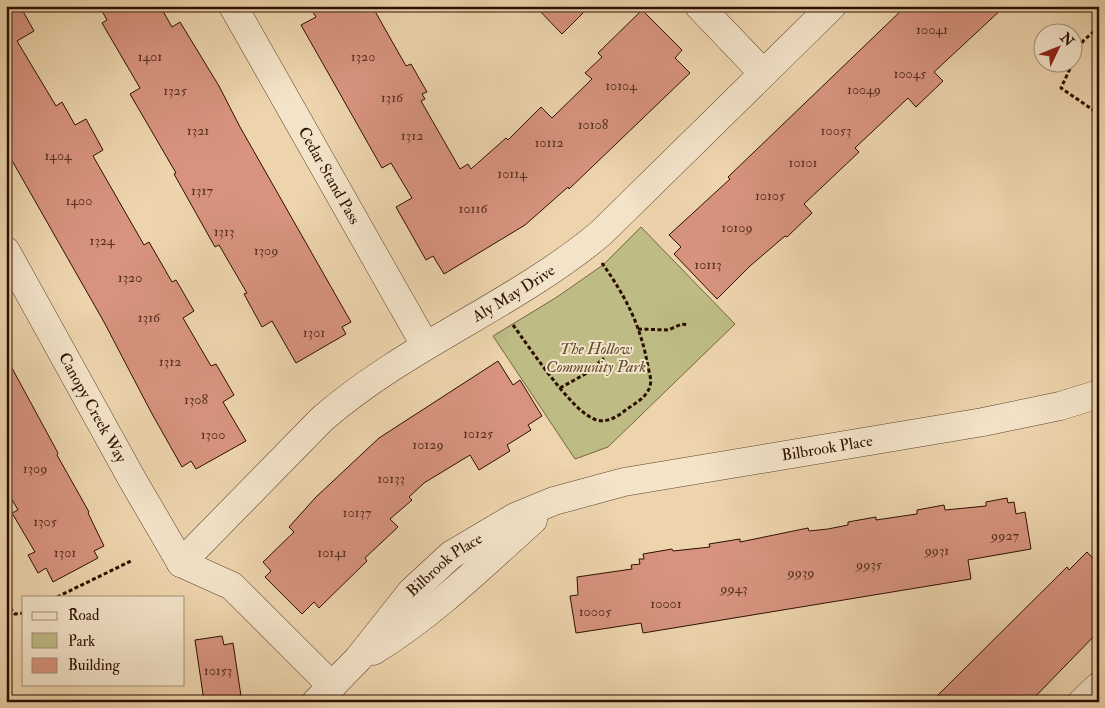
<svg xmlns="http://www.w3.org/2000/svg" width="1105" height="708" font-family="'IM FELL Double Pica',serif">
<rect width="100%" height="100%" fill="#edd4ac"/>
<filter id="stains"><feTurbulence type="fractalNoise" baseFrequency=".004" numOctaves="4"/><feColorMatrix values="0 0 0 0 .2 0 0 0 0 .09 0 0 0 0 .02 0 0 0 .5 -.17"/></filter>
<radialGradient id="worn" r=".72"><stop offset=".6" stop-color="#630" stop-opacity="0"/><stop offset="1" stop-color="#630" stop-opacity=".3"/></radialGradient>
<polygon fill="#bebb85" stroke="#766542" points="641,227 735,324 608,447 575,459 493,336 557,297 603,265"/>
<g fill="#d7937e" stroke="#2d0f00">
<polygon points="6,6 20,6 34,31 17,41 56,106 62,102 75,125 86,119 103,150 93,156 144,245 149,242 172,282 176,280 194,311 183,318 211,366 216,364 234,395 223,402 246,441 196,469 191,461 182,467 151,412 104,322 6,150"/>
<polygon points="99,6 160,6 172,27 180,22 219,86 240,127 351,322 342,327 346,334 296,363 272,321 262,327 244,294 247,293 219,245 215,247 174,174 176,173 130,94 140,88 102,23 107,20"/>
<polygon points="309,6 372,6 406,66 411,64 427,92 422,94 425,99 421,101 460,169 468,164 471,169 506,138 508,140 541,107 552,118 592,79 585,73 602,57 598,53 642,10 682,50 675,58 690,73 569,189 568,187 525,225 444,274 433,256 426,260 396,207 412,198 391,163 382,168 301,25 316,17"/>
<polygon points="535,6 590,6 562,34"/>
<polygon points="906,6 1005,6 934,72 943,81 916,107 908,98 855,148 859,152 804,204 812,213 787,237 785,236 750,266 717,299 674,254 681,247 669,235 730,179 728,177"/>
<polygon points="6,357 58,453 57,455 89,512 88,513 104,546 94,551 98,558 53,582 46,568 38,573 28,555 35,552 12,513 18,510 6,489"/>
<polygon points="498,361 513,385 520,380 542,416 528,425 531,430 507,445 510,451 479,470 470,455 424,483 409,497 412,500 390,519 398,527 365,558 367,561 319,608 314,602 302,614 265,577 271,571 263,562 294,532 289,527 316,497 379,438"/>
<polygon points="1007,498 1008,503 1014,502 1016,514 1025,512 1031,549 968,560 971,579 643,633 641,623 576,633 570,596 578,595 577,577 632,569 631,565 640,564 639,559 644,559 643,554 672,549 673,551 710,547 709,544 740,539 740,542 808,528 809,531 828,529 848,525 848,522 876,517 876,520 917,514 917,510 944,505 945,510 986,506 986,502"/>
<polygon points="1087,552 1099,565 1099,631 1030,702 931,702 1067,567 1069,570"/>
<polygon points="222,636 224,645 233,643 241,696 204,701 195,640"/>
</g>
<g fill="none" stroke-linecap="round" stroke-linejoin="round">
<g stroke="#5d402b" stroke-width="29">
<g id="minor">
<path id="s1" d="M233,6L425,345"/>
<polyline points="699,6 763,73"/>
<path id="s2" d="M6,251L132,479L181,563"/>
<path id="s3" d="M181,563L322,419C407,345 515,305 601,233L832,6"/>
<polyline points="181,563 232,586 332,686"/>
<path d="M373,651C432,615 482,566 533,520"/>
<path id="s4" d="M316,702L358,659L411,592L451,555L515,517L554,501L624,482L983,422L1060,406L1099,394"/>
<polyline points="1082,702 1099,686"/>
</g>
</g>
<g stroke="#2d0f00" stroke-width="3" stroke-dasharray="4 2.5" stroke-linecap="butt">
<polyline points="1099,27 1083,41 1061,88 1099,114"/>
<path d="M513,325C530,348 569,407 592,418C605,425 617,417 627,409C636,403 647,397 650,386C652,380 649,372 648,367C641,326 626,297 602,263"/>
<polyline points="638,329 668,330 682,324 687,325"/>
<polyline points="560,388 587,373 604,358"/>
<polyline points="57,597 131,561"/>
<polyline points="6,603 15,614 24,613"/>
</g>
<use href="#minor" stroke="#f3e3c9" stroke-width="28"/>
</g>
<g text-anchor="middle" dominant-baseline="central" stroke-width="4" stroke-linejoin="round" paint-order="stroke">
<g font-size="14" fill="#583020">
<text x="932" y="29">10041</text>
<text x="150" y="56">1401</text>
<text x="363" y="56">1320</text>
<text x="910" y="73">10045</text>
<text x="621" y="85">10104</text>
<text x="864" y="89">10049</text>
<text x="175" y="90">1325</text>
<text x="392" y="97">1316</text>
<text x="593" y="124">10108</text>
<text x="198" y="130">1321</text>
<text x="836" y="130">10053</text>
<text x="412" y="135">1312</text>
<text x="549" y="142">10112</text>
<text x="58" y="155">1404</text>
<text x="803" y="162">10101</text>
<text x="512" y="173">10114</text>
<text x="202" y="190">1317</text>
<text x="770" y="195">10105</text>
<text x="79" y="200">1400</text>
<text x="473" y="208">10116</text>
<text x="737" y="227">10109</text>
<text x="224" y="231">1313</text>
<text x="102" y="240">1324</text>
<text x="266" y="250">1309</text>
<text x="708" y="264">10113</text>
<text x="130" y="277">1320</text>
<text x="149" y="317">1316</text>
<text x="314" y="332">1301</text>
<text x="170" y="361">1312</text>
<text x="196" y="399">1308</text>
<text x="478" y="433">10125</text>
<text x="213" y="434">1300</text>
<text x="428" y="444">10129</text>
<text x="35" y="468">1309</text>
<text x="391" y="478">10133</text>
<text x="357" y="512">10137</text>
<text x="45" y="521">1305</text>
<text x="1005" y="535">9927</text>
<text x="937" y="550">9931</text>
<text x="65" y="552">1301</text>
<text x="332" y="552">10141</text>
<text x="869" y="564">9935</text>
<text x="801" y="572">9939</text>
<text x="734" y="588">9943</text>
<text x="666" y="603">10001</text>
<text x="595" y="611">10005</text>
<text x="218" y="670">10153</text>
</g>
<g font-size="16" fill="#2d0f00" stroke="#f3e3c9">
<text stroke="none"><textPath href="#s1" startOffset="195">Cedar Stand Pass</textPath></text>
<text stroke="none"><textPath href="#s3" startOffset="431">Aly May Drive</textPath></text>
<text stroke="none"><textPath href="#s2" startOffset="179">Canopy Creek Way</textPath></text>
<text stroke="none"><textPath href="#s4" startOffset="595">Bilbrook Place</textPath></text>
<text stroke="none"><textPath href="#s4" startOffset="189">Bilbrook Place</textPath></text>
</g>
<g font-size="16" font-style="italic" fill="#604b2f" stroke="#f3e3c9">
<text x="596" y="349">The Hollow<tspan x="596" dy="18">Community Park</tspan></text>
</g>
</g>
<rect width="1105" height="708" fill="none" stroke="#edd4ac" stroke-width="25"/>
<rect x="8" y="8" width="1090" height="693" fill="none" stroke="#2d0f00" stroke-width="2.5"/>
<rect x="12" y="12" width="1080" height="683" fill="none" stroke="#2d0f00"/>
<rect x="22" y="596" width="162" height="90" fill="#f3e3c9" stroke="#a48e79"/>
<rect x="32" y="612" width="25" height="8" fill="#f3e3c9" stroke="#a48e79"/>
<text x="68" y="620" font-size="15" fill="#2d0f00">Road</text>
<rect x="32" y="633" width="25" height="15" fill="#bebb85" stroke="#a48e79"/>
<text x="68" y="646" font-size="15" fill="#2d0f00">Park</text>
<rect x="32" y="658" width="25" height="15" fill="#d7937e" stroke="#a48e79"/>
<text x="68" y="670" font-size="15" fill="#2d0f00">Building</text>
<g transform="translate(1058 48) rotate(47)"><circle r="24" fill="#f3e3c9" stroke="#a48e79"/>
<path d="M0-4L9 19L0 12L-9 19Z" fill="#8f2418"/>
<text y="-8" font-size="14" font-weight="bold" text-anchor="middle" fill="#2d0f00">N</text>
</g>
<rect width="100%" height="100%" filter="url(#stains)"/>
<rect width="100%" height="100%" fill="url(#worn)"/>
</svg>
